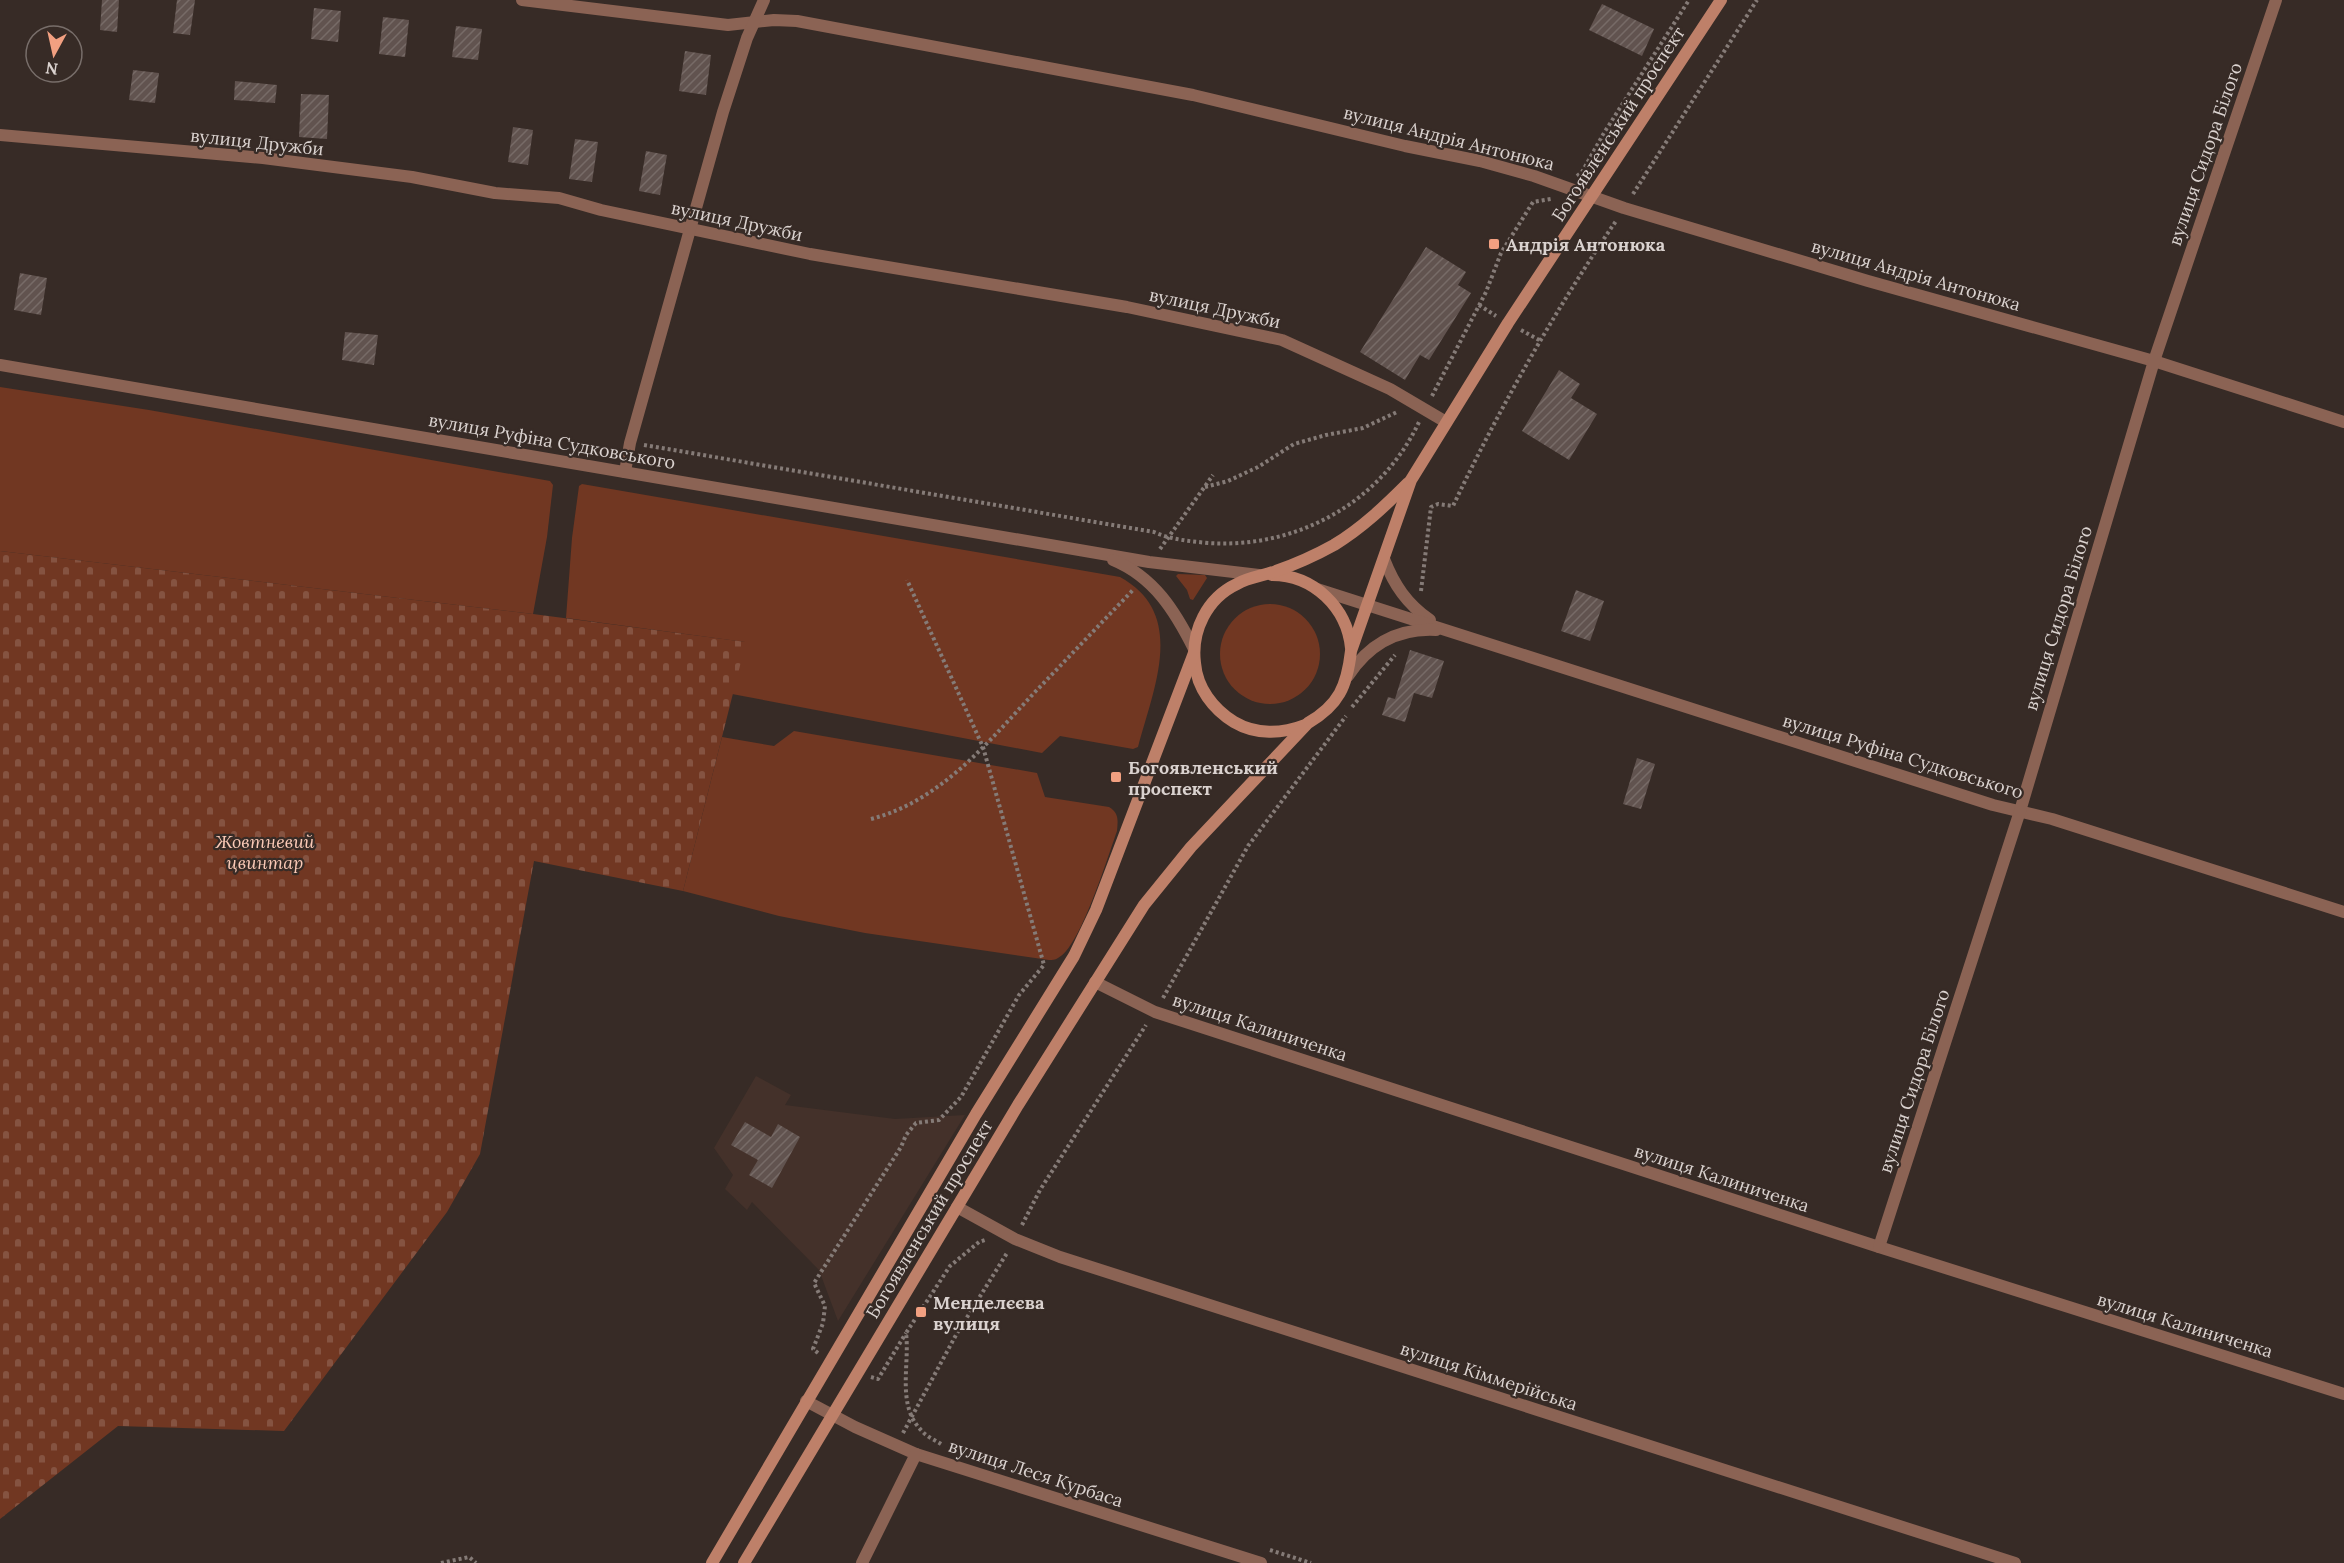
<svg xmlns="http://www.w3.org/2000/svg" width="2344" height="1563" font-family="Lora,serif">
<defs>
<pattern id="cemetery-stones" width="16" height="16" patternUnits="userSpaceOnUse" patternTransform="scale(1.5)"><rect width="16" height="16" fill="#713722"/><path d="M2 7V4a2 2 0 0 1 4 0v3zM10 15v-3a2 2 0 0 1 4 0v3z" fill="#855341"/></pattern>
<pattern id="building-hatch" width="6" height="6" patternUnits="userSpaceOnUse" patternTransform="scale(1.5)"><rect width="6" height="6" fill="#61534f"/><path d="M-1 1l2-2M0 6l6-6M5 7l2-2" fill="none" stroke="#776b67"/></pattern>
</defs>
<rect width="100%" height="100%" fill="#372b26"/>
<polygon fill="#44312a" points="756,1076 791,1095 785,1105 895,1119 965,1115 838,1321 819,1270 752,1202 747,1210 725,1189 733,1175 714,1148"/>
<g fill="#713722">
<polygon points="0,387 149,410 550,481 553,485 547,537 533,614 0,551"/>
<path d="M582,484L1120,577C1188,614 1153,689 1138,747L1133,749L1060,736L1042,753L732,694L745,642L566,618L572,538L579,486Z"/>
<polygon points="1178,574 1205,575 1207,578 1193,600 1190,599 1187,590 1176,576"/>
<circle cx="1270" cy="654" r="50"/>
<path d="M794,731L1037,773L1045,797L1109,807C1119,813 1118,820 1117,831C1108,856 1080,948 1058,958C1055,960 1052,960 1049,960L865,933L779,916L683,891L722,737L774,746Z"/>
</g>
<polygon fill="url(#cemetery-stones)" points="0,551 533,614 746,642 683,891 534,861 480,1154 447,1212 284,1431 118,1426 0,1519"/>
<g fill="url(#building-hatch)">
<polygon points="102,0 119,0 117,32 100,30"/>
<polygon points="177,0 195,0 190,35 173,33"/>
<polygon points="1602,4 1654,29 1642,56 1589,30"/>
<polygon points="314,8 341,11 338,42 311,39"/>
<polygon points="383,17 409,20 405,57 379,54"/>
<polygon points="456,26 482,29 478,60 452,57"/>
<polygon points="685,51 711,55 706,95 679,91"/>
<polygon points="133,70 159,73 155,103 129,100"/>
<polygon points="235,81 277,85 275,103 234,100"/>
<polygon points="301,94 329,95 327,139 299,137"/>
<polygon points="513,127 533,130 528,165 508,162"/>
<polygon points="575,139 598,142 592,182 569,179"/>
<polygon points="646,151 667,155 660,195 639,191"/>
<polygon points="1426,247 1466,272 1458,285 1471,293 1429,360 1420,355 1405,380 1360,352"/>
<polygon points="20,273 47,278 41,315 14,310"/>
<polygon points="345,332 378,335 374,365 342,360"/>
<polygon points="1559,370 1580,384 1571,398 1597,414 1569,460 1522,431"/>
<polygon points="1576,590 1604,601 1590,641 1561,631"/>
<polygon points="1410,650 1444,661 1432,698 1414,693 1405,722 1382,715 1388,697 1395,699"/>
<polygon points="1637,758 1655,764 1641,809 1623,804"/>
<polygon points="745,1122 771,1137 778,1124 800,1137 772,1188 749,1175 758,1160 731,1145"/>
</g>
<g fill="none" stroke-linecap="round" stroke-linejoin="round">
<g stroke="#857b77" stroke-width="4" stroke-dasharray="3 3" stroke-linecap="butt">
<polyline points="1577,176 1582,172 1604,133 1689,0"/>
<polyline points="1633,194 1757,0"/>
<polyline points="1479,305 1496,316"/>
<polyline points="1521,330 1541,341"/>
<polyline points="1432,396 1486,292 1501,253 1533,202 1551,199"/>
<path d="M644,445L1154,532C1172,540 1189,541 1208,543C1296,549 1381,503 1419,422"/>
<polyline points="1205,487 1228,481 1258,467 1294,444 1326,435 1363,428 1397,412"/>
<polyline points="1160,549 1213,475"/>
<path d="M1421,591L1431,507L1438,504L1453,506C1499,409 1555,310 1616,221"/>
<polyline points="1352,707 1395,655"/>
<path d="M871,819C941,801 987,743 1035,692C1068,658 1100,624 1133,590"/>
<polyline points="1163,998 1248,846 1346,716"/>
<polyline points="1022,1225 1040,1190 1146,1025"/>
<polyline points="818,1353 813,1349 823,1323 825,1306 814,1283 901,1147 906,1135 916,1123 939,1120 961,1097 1019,995 1044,965 983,747 907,580"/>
<polyline points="871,1377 878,1379 906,1333"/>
<polyline points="903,1433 956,1335 1007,1253"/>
<path d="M941,1444C935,1440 927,1437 922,1431C896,1406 910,1365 906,1333L950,1266L979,1242L985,1240"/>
<polyline points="1270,1550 1311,1563"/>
<polyline points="441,1563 469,1557 476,1563"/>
</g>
<g stroke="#8b6354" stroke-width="12">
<polyline points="522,0 728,25 774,20 797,21 1193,95 1405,146 1480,161 1534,176 1624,208 1868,281 2154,361 2344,422"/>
<polyline points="0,135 263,158 412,177 495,193 559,198 601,210 810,254 1127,307 1282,340 1390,389 1446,422"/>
<polyline points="625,472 630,443 723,112 747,38 764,0"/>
<path d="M1384,559C1394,585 1407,604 1430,620"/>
<polyline points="1317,589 1993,805 2052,819 2344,912"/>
<path d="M1348,676C1369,644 1398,628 1436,630"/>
<polyline points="1095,982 1155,1012 1879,1247 2344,1394"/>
<polyline points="957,1207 1015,1239 1060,1257 2015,1563"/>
<polyline points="1879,1247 2020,811 2154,361 2276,0"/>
<polyline points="806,1401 855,1427 916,1454 1261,1563"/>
<polyline points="862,1563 916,1454"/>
</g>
<g stroke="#8b6354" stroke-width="12">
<polyline points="0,365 1149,562 1259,575"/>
<path d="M1113,560C1154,577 1175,611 1194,649"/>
</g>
<g stroke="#be8069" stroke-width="12">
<path d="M1272,575C1314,575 1347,608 1351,648"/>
<path d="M1305,725C1282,734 1256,735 1234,722C1213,709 1197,688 1195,663C1191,631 1207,598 1237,584C1249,577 1263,576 1276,571C1296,564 1316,555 1334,545C1362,528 1385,506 1408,483"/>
<polyline points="712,1563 976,1114 1074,956 1096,910 1194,653"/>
<path d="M744,1563L1018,1105L1144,905L1191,847L1308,723C1339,705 1347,686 1351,651L1411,480L1508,323L1721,0"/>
</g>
</g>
<g fill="#f2a081" stroke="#372b26" stroke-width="2">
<rect x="1488" y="238" width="12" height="12" rx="3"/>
<rect x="1110" y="771" width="12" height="12" rx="3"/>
<rect x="915" y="1306" width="12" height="12" rx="3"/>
</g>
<g text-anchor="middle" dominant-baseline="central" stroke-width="4.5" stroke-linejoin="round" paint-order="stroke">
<g font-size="18" fill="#dad2cf" stroke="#372b26">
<text transform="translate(1618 124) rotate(-57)">Богоявленський проспект</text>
<text transform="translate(1449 138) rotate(14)">вулиця Андрія Антонюка</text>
<text transform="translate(257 142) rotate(6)">вулиця Дружби</text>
<text transform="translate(2205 154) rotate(-71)">вулиця Сидора Білого</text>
<text transform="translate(737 221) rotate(12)">вулиця Дружби</text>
<text transform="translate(1916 275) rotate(16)">вулиця Андрія Антонюка</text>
<text transform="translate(1215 308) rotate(12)">вулиця Дружби</text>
<text transform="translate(552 441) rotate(10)">вулиця Руфіна Судковського</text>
<text transform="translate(2058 618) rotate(-73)">вулиця Сидора Білого</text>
<text transform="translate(1903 756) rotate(17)">вулиця Руфіна Судковського</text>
<text transform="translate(1260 1027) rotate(18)">вулиця Калиниченка</text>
<text transform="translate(1914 1081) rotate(-72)">вулиця Сидора Білого</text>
<text transform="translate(1722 1178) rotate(18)">вулиця Калиниченка</text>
<text transform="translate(929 1219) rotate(-59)">Богоявленський проспект</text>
<text transform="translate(2185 1325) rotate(17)">вулиця Калиниченка</text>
<text transform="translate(1489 1376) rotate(18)">вулиця Кіммерійська</text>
<text transform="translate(1036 1473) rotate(18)">вулиця Леся Курбаса</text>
</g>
<g font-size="18" font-weight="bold" fill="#dad2cf" stroke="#372b26" text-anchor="start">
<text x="1506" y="244">Андрія Антонюка</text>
<text x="1128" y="767">Богоявленський<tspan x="1128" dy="21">проспект</tspan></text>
<text x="933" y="1302">Менделєєва<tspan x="933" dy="21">вулиця</tspan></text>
</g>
<g font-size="18" font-style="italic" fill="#fac9b6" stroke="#372b26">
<text x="265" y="841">Жовтневий<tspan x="265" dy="21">цвинтар</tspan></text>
</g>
</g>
<g transform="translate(54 54) rotate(188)"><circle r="28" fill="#372b26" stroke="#786e6a" stroke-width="1.5"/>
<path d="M0-4.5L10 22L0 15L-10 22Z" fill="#f2a081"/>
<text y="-9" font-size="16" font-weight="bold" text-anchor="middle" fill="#dad2cf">N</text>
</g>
</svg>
